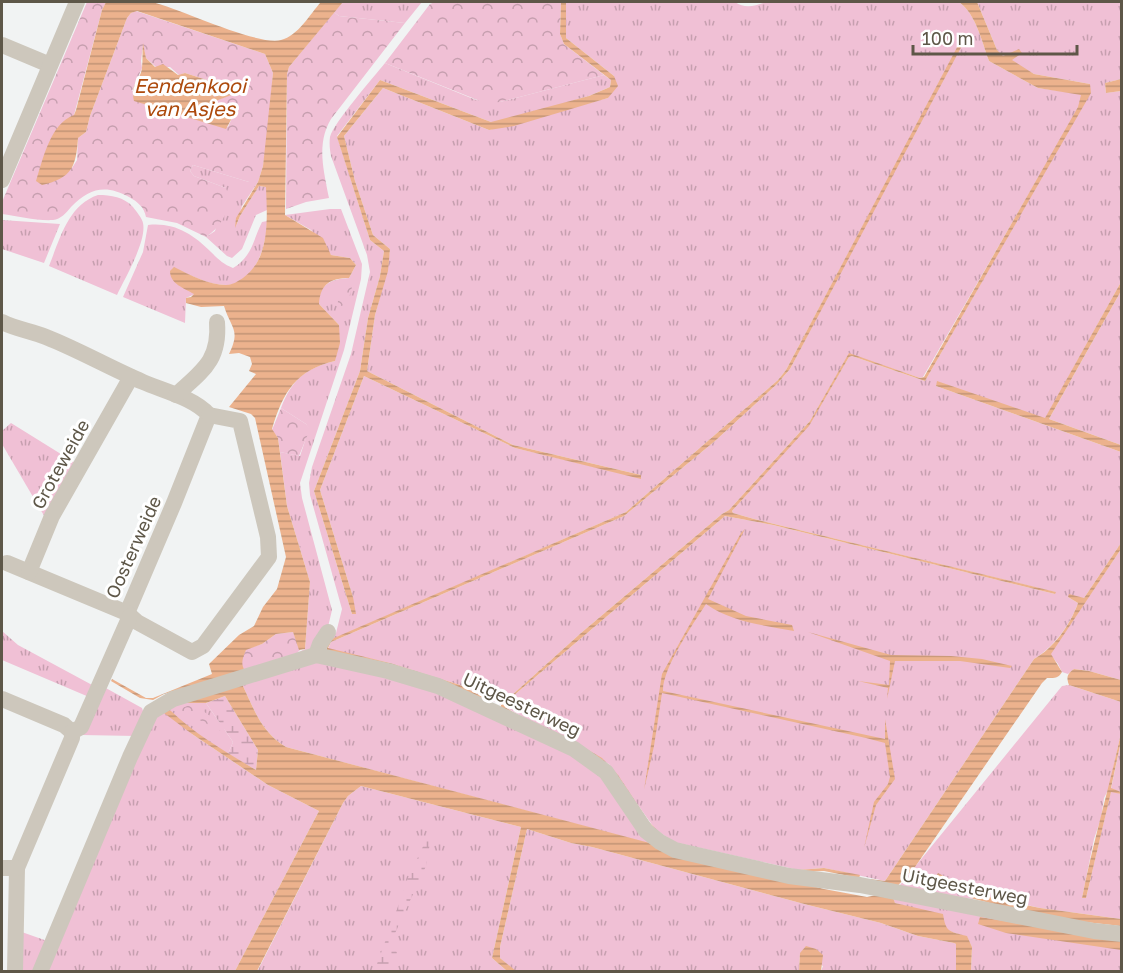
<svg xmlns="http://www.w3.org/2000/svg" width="1123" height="973" font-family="'Golos Text',sans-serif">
<defs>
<pattern id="grass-tufts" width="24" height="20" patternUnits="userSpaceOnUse" patternTransform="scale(1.5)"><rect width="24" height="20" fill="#f0c0d5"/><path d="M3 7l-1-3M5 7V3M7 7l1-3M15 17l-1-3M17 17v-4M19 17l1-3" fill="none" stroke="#c69faf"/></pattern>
<pattern id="forest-crowns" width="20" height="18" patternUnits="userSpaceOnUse" patternTransform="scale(1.5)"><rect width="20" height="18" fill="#f0c0d5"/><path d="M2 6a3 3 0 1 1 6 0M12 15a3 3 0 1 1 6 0" fill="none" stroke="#c69faf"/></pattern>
<pattern id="wetland-marsh" width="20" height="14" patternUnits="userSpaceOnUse" patternTransform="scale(1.5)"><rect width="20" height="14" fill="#f0c0d5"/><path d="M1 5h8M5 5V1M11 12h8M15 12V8" fill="none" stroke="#c69faf"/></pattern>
<pattern id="water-rules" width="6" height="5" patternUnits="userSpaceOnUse" patternTransform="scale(1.5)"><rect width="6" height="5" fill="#ecb28d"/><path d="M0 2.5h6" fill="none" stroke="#c29475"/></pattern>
</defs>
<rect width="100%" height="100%" fill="#f1f3f3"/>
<g fill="url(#grass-tufts)">
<polygon points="343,2 422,2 405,23 339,16 334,12"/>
<path d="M566,2H735C745,9 755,6 766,2H959C976,14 982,42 989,61L1038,88L1082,94L1079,107L923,377L920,378L849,354L810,421L729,510L722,514L581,633L501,705L460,685L390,663L328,649L331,642L624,516L715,441L777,384L790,369L963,38L786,370L778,380L626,512L329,641L336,633L342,609L310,495L309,483L312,467L351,354L370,272L367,255L331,156C330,150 329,144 330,137C334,122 374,77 385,63L476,100L500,102L604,75L611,80L610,87L589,96L500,122H491L380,80L337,136L370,240L384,251L380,276L368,318L360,371L314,491L352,614L353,597L320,490L364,376L515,448L641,478V475L513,445L367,371L375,315L387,271L390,249L373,235L355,181L344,136L383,88L489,130L608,98L614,76L566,38Z"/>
<path d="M977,2H1121V79L1105,83L1106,93L1121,91V282L1045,419L938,382L936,386L1121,452V543L1084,598L1068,597L1078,603C1070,625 1054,647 1034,659L885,881L824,868L798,870L674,842L655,829L609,764L505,707L507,701L725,516L773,525L1055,594V592L754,519L733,513L732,511L808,426L849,357L852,356L925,381L1090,93V84L1034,74L1003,57L997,50Z"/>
<polygon points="193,165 249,182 258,182 242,206 236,226 240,216 259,186 267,187 267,210 256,215 242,249 232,258 227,256 206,237 215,231 226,188 194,176 190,171"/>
<path d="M98,195C111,195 124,197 133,207C136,211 142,218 143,223C147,241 125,278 117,295L49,266C60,239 68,205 98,195Z"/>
<path d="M330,209H341L362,264L361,279L344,350L300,483L302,498L332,610L328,627L312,654L297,653L305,649L310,582L287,506L280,452L300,456L309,429L306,424L281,408C292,379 306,368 335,361L339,325L318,303C320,284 331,279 349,278L356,265L350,258L331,255L311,230L285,215Z"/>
<polygon points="2,220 60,224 44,263 2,249"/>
<path d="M267,221C267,244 256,282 228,285C210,286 190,275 174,268L195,294L186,298L185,323L123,297L143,252L148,225C174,222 193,234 211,252C218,259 223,264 233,268C252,257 253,240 262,222Z"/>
<polygon points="1121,291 1121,445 1049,419"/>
<polygon points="11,423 77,464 46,519 2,444 2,431"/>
<polygon points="1121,549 1121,680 1089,671 1074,669 1068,674 1062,672 1058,664 1050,654"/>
<polygon points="2,631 18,645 94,686 89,697 2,660"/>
<path d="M319,662L395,675L590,762L651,844L286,747C261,732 254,709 242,684Z"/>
<polygon points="1069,685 1121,702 1121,733 1109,788 1104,798 1101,818 1094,839 1082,898 1086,898 1111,791 1121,794 1121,919 1040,908 978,894 974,899 896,890 1062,686"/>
<polygon points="104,687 142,708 144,714 136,736 81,735"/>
<polygon points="181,703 206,703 233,742 228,754 188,728 171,711 192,734 268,785 319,811 235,971 43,972 151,718"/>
<polygon points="1121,741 1121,792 1111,789"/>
<polygon points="361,786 521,827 492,958 507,971 257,972 343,803 348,796"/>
<polygon points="527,829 571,843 592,847 808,905 881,923 918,936 954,943 956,944 956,972 821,971 823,966 800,953 799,972 516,972 500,958 500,947"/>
<polygon points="890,894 1121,937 1121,971 971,971 972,947 967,937 949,931 917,909 895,903"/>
<polygon points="19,931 50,942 37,971 20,971"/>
</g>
<g fill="url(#forest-crowns)" fill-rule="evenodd">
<path d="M87,2H106L102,10L74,115L72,168L77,160L78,138L86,132L90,116L127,18L131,13L136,11L265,54L273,73L269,126L263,166L258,182H249L193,165L190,171L194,176L226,188C233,207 222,226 206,237L177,223L146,217C144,207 138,202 129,197C106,184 89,188 71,207C66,213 61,219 53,220C37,221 17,216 2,214V202ZM143,45L146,58L156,67H170L179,75L185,73L210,81L214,97L239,88L241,91L212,102L232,118L228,127L132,91L142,68L141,61Z"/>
<polygon points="435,2 561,2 560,34 564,44 604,75 500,102 485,103 385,63 430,4"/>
<path d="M334,12L339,16L405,23L331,119C316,144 324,171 329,198L306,202L286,209L287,74L289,67Z"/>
<polygon points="353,283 348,302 337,309 340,285"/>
<polygon points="281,408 306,424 310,429 299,456 280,452 278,438 272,430"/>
<polygon points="293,632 300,650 297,653 245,671 242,667 242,659 246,649 262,644 276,634"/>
<polygon points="193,704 223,725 226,734 179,709"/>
</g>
<g fill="url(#wetland-marsh)">
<polygon points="225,696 258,750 256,770 228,754 233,742 206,703"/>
<polygon points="431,837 426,866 391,942 397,953 385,971 371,971 377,964 409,876 427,838"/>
</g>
<g fill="url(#water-rules)">
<path d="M106,2C121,2 138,0 152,2C181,9 257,46 281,40C298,36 310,14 321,2H343L289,67L287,74L285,215L323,238L331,255L350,258L356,265L349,278C331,278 320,284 319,304L339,325L340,343L335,361C296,370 283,392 272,429L278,438L287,506L310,582L305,649L299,650L293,632L276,634L262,644L246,650C243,657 240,664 245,671L164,694L153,700L140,698L111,681L112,679L146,698H153L212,674L209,664L239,635L254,626L263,607L277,589L286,557L255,418L251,414L229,407L256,374L249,371L252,364L250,357L239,353L229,354C241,329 231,329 224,306L201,307L186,303V298L191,297L194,294C184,288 170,284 170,271L174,267C190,275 209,285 226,285C233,285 238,281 243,278C271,258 267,217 266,187L259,186L240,216L235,228L236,218L258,182L263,166L273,73L265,54L137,11L131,13L127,18L90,116L86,132L78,138C76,167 72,178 42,185L36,181C43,159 50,124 74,115L76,110L102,10Z"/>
<polygon points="561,2 566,2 566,38 614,76 618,86 608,98 514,126 489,130 383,88 344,136 355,181 373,235 390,249 388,271 375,315 367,371 513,445 641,475 641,479 515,448 364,376 320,490 353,597 356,614 352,614 314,491 360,371 368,318 380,276 384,251 370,240 337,137 380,80 491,122 589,96 610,87 611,80 564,44 560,34"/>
<path d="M959,2H977L997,50L1003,56L1019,49L1022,53L1012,60L1034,74L1090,84L1091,93L925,381L852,356L849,357L809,426L732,511L733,513L754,519L1056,592L1055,594L773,525L725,516L507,701L505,707L521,717L566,737L602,758L618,775L649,822L660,833L674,842L767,865L798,870L824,868L860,875L859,878L824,871L799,872L778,869L680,846C638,828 635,788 604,762C578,740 532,723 501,709V705L581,633L722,514L729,510L810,421L849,353L920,378L924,377L1078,107L1081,95L1038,88L989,61C982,42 976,14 959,2Z"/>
<polygon points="962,38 965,40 790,369 777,384 715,441 624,516 331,642 328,648 390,663 460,685 487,699 487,701 326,651 329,641 334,638 626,512 778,380 786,370"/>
<path d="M143,43L146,58L155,67L163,64L178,75L185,73L210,81L214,97L240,88L242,91L213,102L232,112V118L226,129L134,101C130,82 140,82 142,68C143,60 142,51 143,43Z"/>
<polygon points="1121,79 1121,91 1106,93 1105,83"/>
<polygon points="1121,282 1121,291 1049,419 1121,445 1121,452 936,386 937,381 1045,418"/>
<path d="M745,529L708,599L746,616L792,625L794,631C763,625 731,622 706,604C693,624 662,669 663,691L885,739V719L895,779L876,805L864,848L874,802L888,784L890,777L885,743L866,738L662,693L654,746L644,790L662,674L741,533Z"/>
<path d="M1121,543V549L1051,654L1062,672C1058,679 1054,678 1047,678L1042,683L915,867L891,893L895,903L943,914C946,933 949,931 967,936L972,947L971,971H956V944L954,943L918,936L881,923L808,905L592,847L571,843L527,829L500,947V958L516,971H507L492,958L521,827L361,786L348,796L343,803L257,971H235L319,811L268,785L192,734L164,713L167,710L171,711C196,735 226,752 256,770L258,750L225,696L206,703H181L242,684C254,709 261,732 286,747L824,889L867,897L886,893L870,879L885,881L1034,659C1054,648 1070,625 1078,603L1068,597L1069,594L1084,598Z"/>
<polygon points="808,632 891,655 951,656 982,659 1012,666 1010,668 960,661 895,661 887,699 888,688 858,681 889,685 890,661"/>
<path d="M1074,669L1089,671L1121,680V702L1069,685C1066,677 1067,674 1074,669Z"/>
<path d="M1121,733V741L1111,788L1121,792V794L1111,792L1086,898H1082C1093,842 1109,789 1121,733Z"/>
<polygon points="938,873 978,894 993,898 1040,908 1121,919 1121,926 1049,918 974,899 935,878"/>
<polygon points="980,917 1121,940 1121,950 1006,933 978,924"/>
<polygon points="806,946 816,949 823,955 821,971 799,971 800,953"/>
</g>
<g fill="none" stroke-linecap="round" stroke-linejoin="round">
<g stroke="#cdc7bc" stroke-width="16">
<polyline points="2,45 50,65"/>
<polyline points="2,180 77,2"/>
<path d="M2,322C16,329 31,331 46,337C79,350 110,368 143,382C164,391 194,398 209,415L174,503L127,613L7,563"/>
<path d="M176,395C202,371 220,361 217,322"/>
<polyline points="29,572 52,516 131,377"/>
<polyline points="127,613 137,622 192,652 203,646 269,557 268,537 240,421 209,415"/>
<polyline points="316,655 320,644 328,632"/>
<polyline points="2,699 64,725 72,732 72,738 17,868 15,972"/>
<polyline points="72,732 81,727 130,616"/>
<polyline points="2,868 17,868"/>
<polyline points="40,972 130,757 151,712 173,699 316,655 388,671 438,686 574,749 606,772 646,831 660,842 675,850 789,876 860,885 1094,931 1122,934"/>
</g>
</g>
<g text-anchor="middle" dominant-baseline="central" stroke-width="6" stroke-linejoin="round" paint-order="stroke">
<g font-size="18" fill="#5e5748" stroke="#fff">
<text transform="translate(60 464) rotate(-61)">Groteweide</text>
<text transform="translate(133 547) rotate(-66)">Oosterweide</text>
<text transform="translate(522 704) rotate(25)">Uitgeesterweg</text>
<text transform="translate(965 886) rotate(11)">Uitgeesterweg</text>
</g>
<g font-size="20" font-style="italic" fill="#ad4a0c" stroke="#fff">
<text x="190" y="85">Eendenkooi<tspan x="190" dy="23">van Asjes</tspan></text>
</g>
</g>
<rect width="1123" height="973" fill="none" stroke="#5e5748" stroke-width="6"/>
<path d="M913 45v9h164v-9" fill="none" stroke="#5e5748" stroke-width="3"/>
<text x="922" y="45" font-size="18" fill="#5e5748" stroke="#ffffff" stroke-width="4.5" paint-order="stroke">100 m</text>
</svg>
